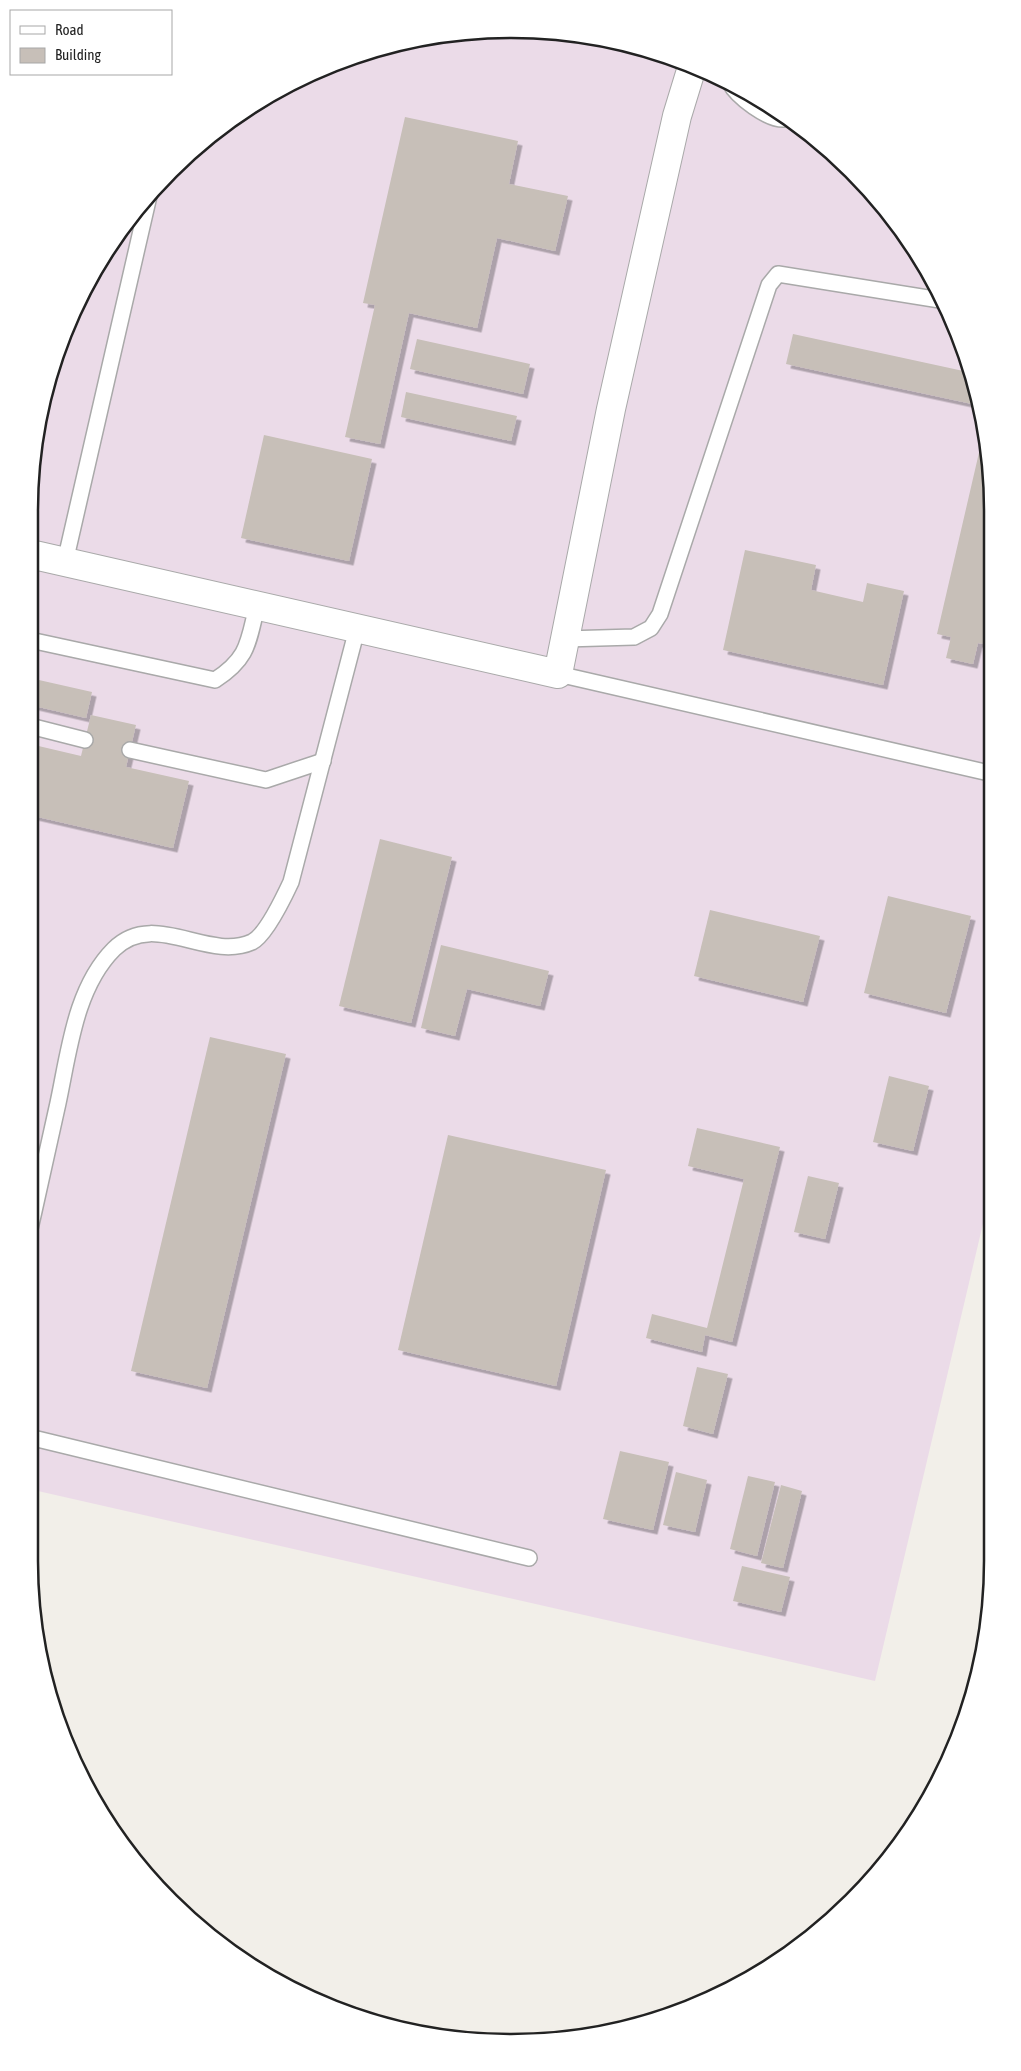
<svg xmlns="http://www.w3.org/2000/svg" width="1021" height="2071" font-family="'Asap Condensed',sans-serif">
<defs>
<filter id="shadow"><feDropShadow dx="4.5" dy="4.5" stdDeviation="0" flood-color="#0004"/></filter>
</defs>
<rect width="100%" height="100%" fill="#f2efe9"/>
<polygon fill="#ebdbe8" points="542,30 635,45 723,78 828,148 893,217 956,326 988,448 990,1194 875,1681 29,1489 30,479 45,386 78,298 128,217 193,148 269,93 355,54 447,33"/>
<g fill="#c7bfb8" filter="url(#shadow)">
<polygon points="405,117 518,141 509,184 568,196 555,251 497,238 477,328 409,313 380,444 345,437 375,305 363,303"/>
<polygon points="793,334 968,372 977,405 786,364"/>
<polygon points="417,339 530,364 523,394 410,369"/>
<polygon points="406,392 517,416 511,441 401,417"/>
<polygon points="984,431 988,448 989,645 978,643 973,664 946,658 951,637 937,634"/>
<polygon points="264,435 372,459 349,561 241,538"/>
<polygon points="745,550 816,565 811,590 863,602 867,583 904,591 883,685 723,650"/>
<polygon points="30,678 92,692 86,718 30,705"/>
<polygon points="91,715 136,725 126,767 189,781 173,848 29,815 30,744 81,756"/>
<polygon points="380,839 452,857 411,1023 339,1006"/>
<polygon points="888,896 971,916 946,1013 864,993"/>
<polygon points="710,910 820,936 803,1002 694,976"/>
<polygon points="441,945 549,971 540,1006 467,989 455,1036 421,1028"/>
<polygon points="210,1037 286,1054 207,1388 131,1371"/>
<polygon points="889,1076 929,1086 913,1151 873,1142"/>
<polygon points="697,1128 780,1147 732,1342 705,1335 702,1352 646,1338 652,1314 707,1328 744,1179 688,1166"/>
<polygon points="448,1135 606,1170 556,1386 398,1350"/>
<polygon points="808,1176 839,1183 825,1239 794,1232"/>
<polygon points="697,1367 728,1374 713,1434 683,1426"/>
<polygon points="620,1451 669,1462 653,1530 603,1519"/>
<polygon points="676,1472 707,1480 695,1532 663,1525"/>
<polygon points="748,1476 775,1482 757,1556 730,1549"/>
<polygon points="781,1485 802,1491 783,1568 761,1563"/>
<polygon points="742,1566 790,1577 781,1612 733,1601"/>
</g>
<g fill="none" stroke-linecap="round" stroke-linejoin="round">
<g stroke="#a9a9a9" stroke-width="18">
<g id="service">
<path d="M730,83C737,97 768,120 784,119"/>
<polyline points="65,562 149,196"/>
<polyline points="565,639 634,637 651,628 660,614 769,285 778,274 940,300"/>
<path d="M30,640L215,680C249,658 248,642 257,606"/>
<polyline points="558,674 989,773"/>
<polyline points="30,726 85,740"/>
<polyline points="130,750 266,780 323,761"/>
<path d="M29,1233C39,1190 48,1147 58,1103C69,1052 75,988 114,949C154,909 207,962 252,942C266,935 284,897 291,882L357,629"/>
<polyline points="29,1437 529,1558"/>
</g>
</g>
<g stroke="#a9a9a9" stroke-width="30">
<polyline id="minor" points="30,554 558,674 611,409 677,116 692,67"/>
</g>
<use href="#service" stroke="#fff" stroke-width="15"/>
<use href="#minor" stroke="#fff" stroke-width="28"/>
</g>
<path d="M0 0H1021V2071H0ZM511 38H511A473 473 0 0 1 984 511V1561A473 473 0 0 1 511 2034H511A473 473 0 0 1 38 1561V511A473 473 0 0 1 511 38Z" fill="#fff" fill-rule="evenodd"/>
<path fill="none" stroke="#222" stroke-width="2.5" d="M511 38H511A473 473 0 0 1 984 511V1561A473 473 0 0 1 511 2034H511A473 473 0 0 1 38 1561V511A473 473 0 0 1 511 38Z"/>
<rect x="10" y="10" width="162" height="65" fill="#ffffff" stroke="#a7a7a7"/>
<rect x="20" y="26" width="25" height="8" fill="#ffffff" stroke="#a7a7a7"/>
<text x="55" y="35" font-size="15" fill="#222222">Road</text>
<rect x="20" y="48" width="25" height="15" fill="#c7bfb8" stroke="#a7a7a7"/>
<text x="55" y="60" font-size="15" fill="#222222">Building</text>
</svg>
